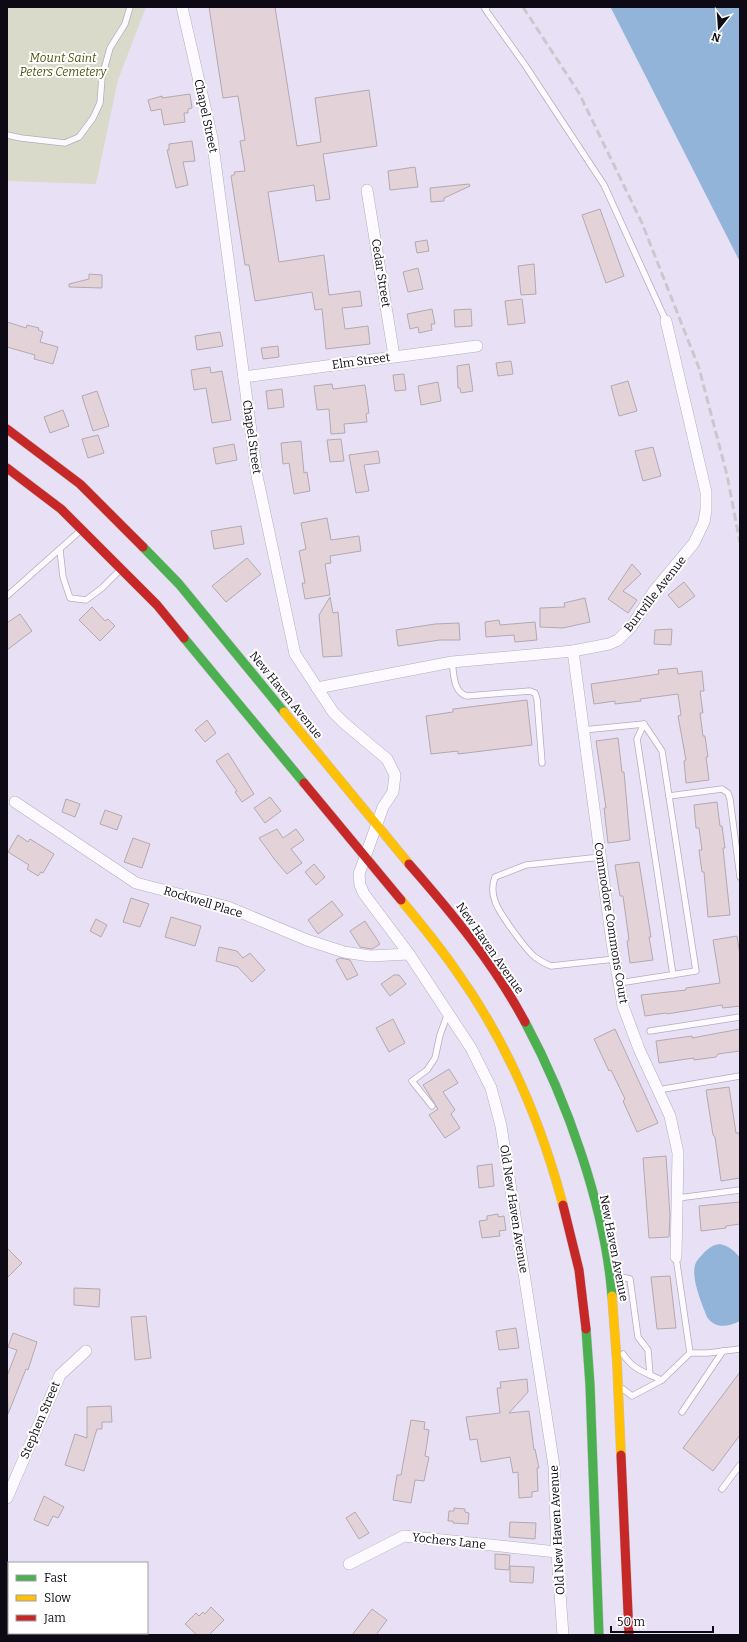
<svg xmlns="http://www.w3.org/2000/svg" width="747" height="1642" font-family="Bitter,serif">
<rect width="100%" height="100%" fill="#e8e1f5"/>
<polygon fill="#d9daca" points="7,7 146,7 118,80 96,184 7,181"/>
<g fill="#92b4d8">
<polygon points="610,7 740,7 740,262 612,10"/>
<path d="M720,1244C729,1246 735,1251 740,1258V1321C728,1327 715,1329 707,1317C702,1304 691,1279 695,1265C696,1261 699,1258 702,1255C707,1249 712,1245 720,1244Z"/>
</g>
<g fill="#e3d3d8" stroke="#b3a9b0">
<polygon points="209,7 275,7 297,146 321,142 315,98 369,90 377,146 323,154 330,199 316,201 314,185 268,192 279,262 324,255 329,295 360,291 362,306 342,308 345,329 368,326 370,344 326,349 322,309 315,310 312,292 255,301 249,265 245,265 231,176 235,174 234,172 245,171 240,141 245,140 238,96 223,98"/>
<polygon points="190,94 192,108 188,109 188,113 184,113 185,122 164,125 161,109 151,111 148,100 162,96 162,98"/>
<polygon points="192,141 195,161 183,162 188,185 176,188 167,150 169,150 169,144"/>
<polygon points="415,167 418,187 390,190 388,171"/>
<polygon points="469,184 470,186 444,198 444,201 431,202 430,188"/>
<polygon points="600,209 624,276 606,283 582,215"/>
<polygon points="427,240 429,251 417,253 415,242"/>
<polygon points="534,264 536,294 521,295 518,266"/>
<polygon points="418,268 423,289 408,292 403,272"/>
<polygon points="89,274 102,275 102,288 69,287 69,284 89,279"/>
<polygon points="522,299 525,323 508,325 505,301"/>
<polygon points="432,309 435,324 431,324 432,330 419,333 418,327 410,329 407,314"/>
<polygon points="471,309 472,326 455,327 454,310"/>
<polygon points="7,322 26,328 27,325 39,328 38,330 43,332 40,342 58,347 53,364 34,359 35,355 7,347"/>
<polygon points="220,332 223,346 197,350 195,336"/>
<polygon points="278,346 279,357 263,359 261,348"/>
<polygon points="511,361 513,374 498,376 496,363"/>
<polygon points="469,364 473,391 461,393 460,388 458,388 457,366"/>
<polygon points="210,367 211,373 222,371 231,420 212,423 206,388 194,390 191,370"/>
<polygon points="404,374 406,390 395,391 393,375"/>
<polygon points="628,381 637,411 619,416 611,386"/>
<polygon points="438,382 441,401 421,405 418,386"/>
<polygon points="332,384 333,389 365,385 369,413 366,414 367,422 344,424 345,433 331,434 329,409 317,410 314,386"/>
<polygon points="282,389 284,407 268,409 266,391"/>
<polygon points="97,391 109,426 93,431 82,396"/>
<polygon points="63,410 69,426 50,433 44,417"/>
<polygon points="98,435 104,453 88,458 82,439"/>
<polygon points="341,439 344,461 330,462 327,440"/>
<polygon points="301,441 304,473 307,472 310,491 294,494 289,463 283,464 281,443"/>
<polygon points="234,444 237,460 216,464 213,448"/>
<polygon points="653,447 661,476 643,481 635,451"/>
<polygon points="378,451 380,463 364,465 369,491 356,493 349,455"/>
<polygon points="327,518 331,540 359,536 361,551 330,556 331,563 325,564 330,595 305,599 302,583 305,583 299,551 306,549 301,523"/>
<polygon points="241,526 244,544 214,549 211,531"/>
<polygon points="247,558 261,574 226,602 212,586"/>
<polygon points="632,564 641,574 623,591 637,600 628,613 608,599"/>
<polygon points="684,582 695,596 679,608 668,595"/>
<polygon points="330,597 333,613 338,612 342,656 323,657 319,615"/>
<polygon points="585,598 590,622 563,628 540,627 540,608 565,607 564,603"/>
<polygon points="92,607 105,621 108,619 115,626 100,641 79,620"/>
<polygon points="20,614 32,631 7,650 7,623"/>
<polygon points="499,620 500,625 535,622 537,640 515,642 514,635 486,637 485,622"/>
<polygon points="459,623 460,640 440,640 398,646 396,630 435,624"/>
<polygon points="672,629 671,645 654,644 655,630"/>
<polygon points="677,668 678,674 702,671 704,691 700,691 703,713 700,713 703,736 705,736 708,757 706,757 709,780 686,783 684,761 686,760 678,716 681,715 678,694 640,699 641,701 615,704 615,701 594,704 591,684 659,674 658,670"/>
<polygon points="527,700 532,745 458,754 458,751 431,754 426,716 453,712 453,709"/>
<polygon points="207,720 216,733 205,742 195,730"/>
<polygon points="618,738 622,772 624,772 630,840 608,843 604,808 606,808 596,741"/>
<polygon points="228,753 254,794 242,802 235,792 237,791 216,761"/>
<polygon points="270,797 281,811 265,823 254,808"/>
<polygon points="66,799 80,804 75,817 62,812"/>
<polygon points="717,802 720,826 722,826 725,848 723,848 730,915 708,917 704,872 702,872 699,850 702,850 699,828 696,828 694,805"/>
<polygon points="105,810 122,816 117,830 100,824"/>
<polygon points="277,829 283,838 296,829 304,840 291,849 302,863 287,874 275,860 259,838"/>
<polygon points="18,835 28,842 30,839 54,854 43,873 41,872 38,876 27,869 29,865 8,852"/>
<polygon points="133,838 150,844 142,868 124,862"/>
<polygon points="639,862 651,937 649,937 653,960 630,963 627,941 629,940 623,896 620,896 615,865"/>
<polygon points="314,864 325,877 316,885 305,872"/>
<polygon points="131,898 149,904 140,927 123,922"/>
<polygon points="332,901 343,915 318,934 308,920"/>
<polygon points="171,917 201,926 195,946 165,937"/>
<polygon points="96,919 107,925 101,937 90,931"/>
<polygon points="365,921 380,944 372,949 360,947 350,931"/>
<polygon points="737,936 740,956 740,1006 723,1008 722,1005 667,1014 666,1013 645,1016 641,995 686,990 686,988 720,983 713,940"/>
<polygon points="219,947 237,951 243,958 250,953 265,970 252,982 238,967 216,961"/>
<polygon points="340,958 350,960 358,975 347,980 336,960"/>
<polygon points="394,975 399,975 406,984 390,996 381,984"/>
<polygon points="393,1019 405,1043 389,1052 376,1028"/>
<polygon points="615,1029 658,1123 637,1132 623,1101 625,1099 611,1070 609,1071 594,1039"/>
<polygon points="740,1029 740,1051 718,1054 716,1057 694,1060 694,1058 659,1063 656,1041 692,1036 692,1038"/>
<polygon points="449,1069 458,1083 443,1092 455,1110 451,1114 460,1128 445,1138 429,1115 438,1109 423,1085"/>
<polygon points="729,1087 736,1133 739,1133 740,1140 740,1178 721,1181 715,1137 713,1135 706,1090"/>
<polygon points="666,1156 670,1215 669,1237 649,1238 643,1158"/>
<polygon points="492,1164 494,1186 479,1188 477,1166"/>
<polygon points="740,1202 740,1224 726,1226 726,1228 701,1231 699,1206"/>
<polygon points="498,1214 498,1217 504,1216 506,1230 499,1231 500,1236 482,1238 479,1221 487,1220 487,1216"/>
<polygon points="7,1248 22,1263 7,1278"/>
<polygon points="670,1276 676,1328 657,1329 651,1277"/>
<polygon points="74,1288 100,1289 99,1307 74,1305"/>
<polygon points="146,1316 151,1358 135,1360 131,1317"/>
<polygon points="516,1328 519,1348 499,1350 496,1331"/>
<polygon points="13,1333 37,1342 28,1370 26,1369 8,1414 7,1376 17,1350 8,1347"/>
<polygon points="740,1372 740,1435 713,1471 683,1448"/>
<polygon points="527,1379 528,1392 509,1413 529,1411 534,1450 535,1449 539,1468 537,1468 538,1491 532,1492 532,1497 519,1498 518,1472 513,1473 510,1457 481,1462 477,1439 470,1440 466,1417 500,1413 497,1388 501,1388 500,1382"/>
<polygon points="111,1406 112,1422 102,1422 102,1429 97,1429 84,1471 65,1465 75,1434 87,1438 87,1407"/>
<polygon points="411,1420 425,1422 424,1429 429,1430 425,1456 429,1457 424,1481 415,1480 411,1503 393,1500 397,1475 401,1475"/>
<polygon points="44,1496 64,1507 58,1518 53,1516 48,1526 34,1520"/>
<polygon points="454,1508 465,1509 465,1512 469,1513 468,1524 453,1523 453,1521 448,1521 449,1511 454,1511"/>
<polygon points="355,1512 369,1533 359,1539 346,1518"/>
<polygon points="510,1522 536,1523 535,1539 509,1537"/>
<polygon points="495,1554 510,1555 509,1570 495,1569"/>
<polygon points="510,1566 534,1567 533,1583 510,1582"/>
<polygon points="211,1607 224,1620 209,1635 197,1635 185,1624 196,1613 199,1616 203,1612 205,1614"/>
<polygon points="372,1609 387,1620 376,1635 352,1635"/>
</g>
<g fill="none" stroke-linecap="round" stroke-linejoin="round">
<g stroke="#b3adbd" stroke-width="7">
<g id="lane">
<polyline points="487,7 485,9 525,65 604,185 666,321"/>
<polyline points="7,135 21,138 65,143 79,137 93,118 100,103 102,77 110,48 125,24 130,7"/>
<polyline points="60,550 63,577 70,598 86,600 102,588 119,571"/>
<polyline points="7,596 80,531"/>
<path d="M452,662C454,674 453,692 467,696L530,691L535,693L537,699L542,763"/>
<polyline points="583,730 644,724"/>
<polyline points="669,796 722,789 728,793 730,799 740,877"/>
<path d="M601,857L526,865L495,877C492,885 492,893 495,901C498,912 526,950 535,957C540,961 546,964 551,966L615,959"/>
<polyline points="619,983 696,971 662,751 644,724 637,739 673,975"/>
<polyline points="650,1031 740,1017"/>
<polyline points="658,1090 740,1076"/>
<polyline points="432,1106 412,1081 427,1070 435,1058 440,1035 448,1013"/>
<polyline points="678,1198 740,1190"/>
<polyline points="613,1275 630,1279 638,1337 648,1350 650,1375"/>
<polyline points="690,1353 708,1353 740,1349"/>
<path d="M623,1354C632,1369 646,1373 662,1380L632,1396L623,1389"/>
<polyline points="662,1380 690,1353 676,1257"/>
<polyline points="682,1412 723,1351"/>
<polyline points="722,1489 740,1465"/>
</g>
</g>
<g stroke="#b3adbd" stroke-width="12">
<g id="street">
<polyline points="182,7 212,138 257,476 295,654 333,712 344,723 387,759 395,775 393,792 383,807 359,874 360,885 364,894 409,954 471,1048 491,1088 501,1126 554,1466 557,1552 563,1635"/>
<polyline points="367,190 394,356"/>
<polyline points="244,377 477,346"/>
<polyline points="573,651 612,943 623,1006 639,1049 670,1116 678,1153 676,1257"/>
<polyline points="317,688 452,662 573,651 609,644 618,640 632,626 654,591 694,543 704,522 706,510 706,492 666,321"/>
<polyline points="15,802 136,883 228,907 307,940 344,952 370,956 409,954"/>
<polyline points="7,1498 60,1375 86,1351"/>
<polyline points="349,1564 404,1536 557,1552"/>
</g>
</g>
<g stroke="#c7c4cc" stroke-width="10">
<g id="fast">
<polyline points="143,547 179,584 284,712"/>
<polyline points="184,638 304,783"/>
<path d="M525,1022C567,1100 605,1207 612,1296"/>
<polyline points="586,1329 590,1385 599,1635"/>
</g>
</g>
<g stroke="#c7c4cc" stroke-width="10">
<g id="slow">
<polyline points="284,712 409,864"/>
<path d="M401,900C421,924 440,947 457,972C507,1042 541,1122 563,1205"/>
<polyline points="612,1296 617,1363 621,1455"/>
</g>
</g>
<g stroke="#c7c4cc" stroke-width="10">
<g id="jam">
<polyline points="7,429 80,484 143,547"/>
<polyline points="7,468 61,509 157,605 184,638"/>
<polyline points="304,783 401,900"/>
<path d="M409,864C452,913 494,964 525,1022"/>
<polyline points="563,1205 579,1270 586,1329"/>
<polyline points="621,1455 629,1635"/>
</g>
</g>
<use href="#lane" stroke="#fcfafe" stroke-width="5.5"/>
<use href="#street" stroke="#fcfafe" stroke-width="11"/>
<use href="#fast" stroke="#4caf50" stroke-width="9"/>
<use href="#slow" stroke="#ffc107" stroke-width="9"/>
<use href="#jam" stroke="#c62828" stroke-width="9"/>
<polyline stroke="#cac8ce" stroke-width="3" stroke-dasharray="8 4" stroke-linecap="butt" points="523,7 579,93 642,223 699,368 727,475 740,543"/>
</g>
<g text-anchor="middle" dominant-baseline="central" stroke-width="4" stroke-linejoin="round" paint-order="stroke">
<g font-size="12" font-style="italic" fill="#4e560d" stroke="#fff">
<text x="63" y="58">Mount Saint<tspan x="63" dy="14">Peters Cemetery</tspan></text>
</g>
<g font-size="12" fill="#0e0a15" stroke="#fff">
<text transform="translate(206 116) rotate(78)">Chapel Street</text>
<text transform="translate(381 273) rotate(81)">Cedar Street</text>
<text transform="translate(361 361) rotate(-8)">Elm Street</text>
<text transform="translate(252 437) rotate(82)">Chapel Street</text>
<text transform="translate(655 594) rotate(-52)">Burtville Avenue</text>
<text transform="translate(286 695) rotate(51)">New Haven Avenue</text>
<text transform="translate(203 902) rotate(17)">Rockwell Place</text>
<text transform="translate(611 923) rotate(81)">Commodore Commons Court</text>
<text transform="translate(490 948) rotate(55)">New Haven Avenue</text>
<text transform="translate(514 1209) rotate(81)">Old New Haven Avenue</text>
<text transform="translate(614 1248) rotate(79)">New Haven Avenue</text>
<text transform="translate(40 1420) rotate(-67)">Stephen Street</text>
<text transform="translate(557 1530) rotate(-93)">Old New Haven Avenue</text>
<text transform="translate(449 1541) rotate(6)">Yochers Lane</text>
</g>
</g>
<rect width="747" height="1642" fill="none" stroke="#0e0a15" stroke-width="16"/>
<rect x="8" y="1562" width="140" height="72" fill="#ffffff" stroke="#9f9da1"/>
<rect x="16" y="1575" width="20" height="6" fill="#4caf50" stroke="#9f9da1"/>
<text x="44" y="1582" font-size="12" fill="#0e0a15">Fast</text>
<rect x="16" y="1595" width="20" height="6" fill="#ffc107" stroke="#9f9da1"/>
<text x="44" y="1602" font-size="12" fill="#0e0a15">Slow</text>
<rect x="16" y="1615" width="20" height="6" fill="#c62828" stroke="#9f9da1"/>
<text x="44" y="1622" font-size="12" fill="#0e0a15">Jam</text>
<g transform="translate(719 28) rotate(197)" stroke="#ffffff" stroke-width="3" paint-order="stroke">
<path d="M0-3L7 15L0 10L-7 15Z" fill="#0e0a15"/>
<text y="-6" font-size="11" font-weight="bold" text-anchor="middle" fill="#0e0a15">N</text>
</g>
<path d="M611 1626v6h102v-6" fill="none" stroke="#0e0a15" stroke-width="2"/>
<text x="617" y="1626" font-size="12" fill="#0e0a15" stroke="#ffffff" stroke-width="3" paint-order="stroke">50 m</text>
</svg>
